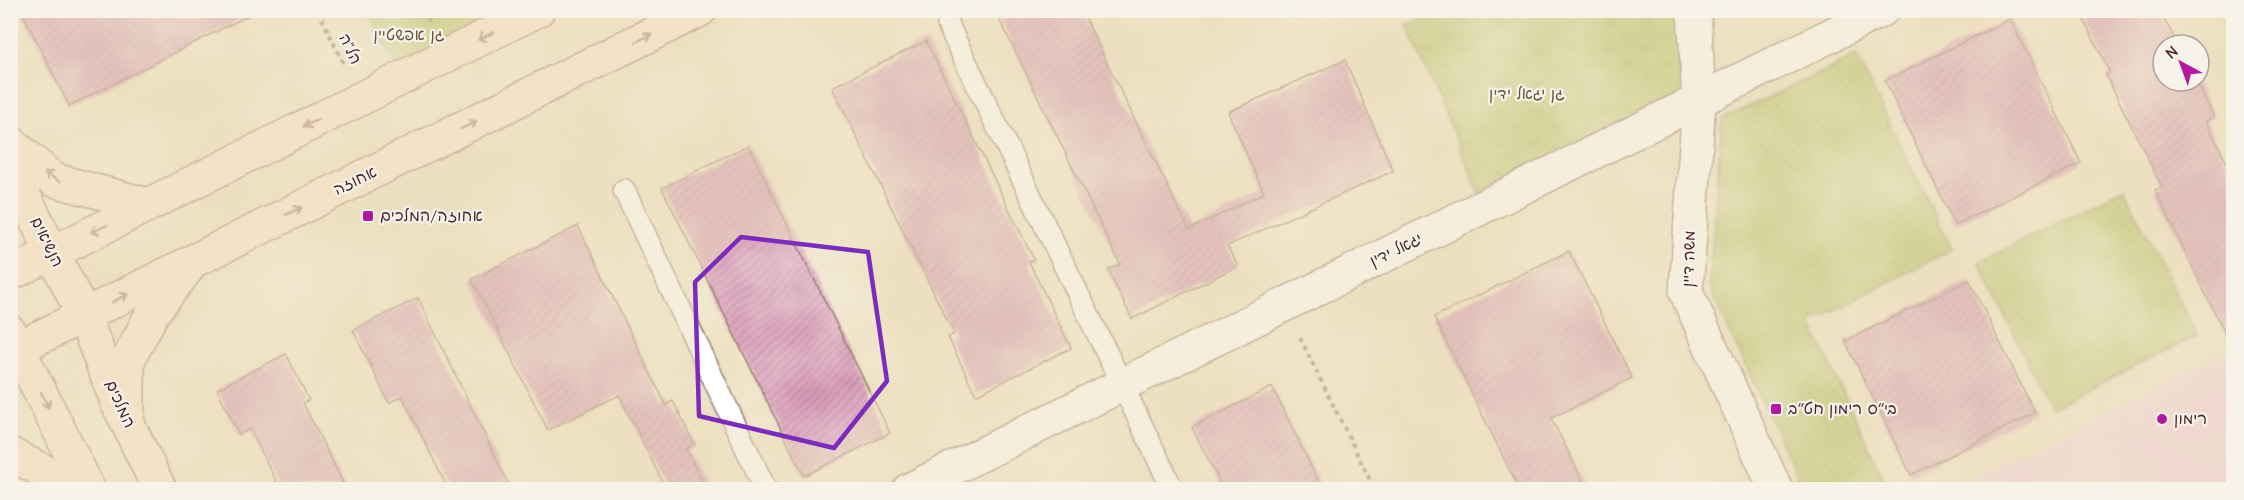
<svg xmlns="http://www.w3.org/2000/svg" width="2244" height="500" font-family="'Comic Neue','Playpen Sans Hebrew',sans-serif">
<defs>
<pattern id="grass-dots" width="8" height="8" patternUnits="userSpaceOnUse" patternTransform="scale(1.5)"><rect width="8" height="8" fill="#b6c366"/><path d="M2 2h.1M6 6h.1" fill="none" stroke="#9ea759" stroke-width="1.8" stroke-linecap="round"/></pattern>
<pattern id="park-tufts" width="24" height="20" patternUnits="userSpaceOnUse" patternTransform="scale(1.5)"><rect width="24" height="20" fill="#b6c366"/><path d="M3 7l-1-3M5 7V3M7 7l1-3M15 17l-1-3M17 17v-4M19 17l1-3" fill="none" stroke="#9ea759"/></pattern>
<pattern id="building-hatch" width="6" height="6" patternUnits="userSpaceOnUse" patternTransform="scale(1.5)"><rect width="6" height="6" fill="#da9cb9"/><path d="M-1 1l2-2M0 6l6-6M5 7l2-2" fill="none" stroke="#b37f97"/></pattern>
</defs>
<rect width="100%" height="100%" fill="#f7f3e8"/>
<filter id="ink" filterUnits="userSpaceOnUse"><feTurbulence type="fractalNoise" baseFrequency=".0167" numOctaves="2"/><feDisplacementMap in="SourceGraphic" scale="12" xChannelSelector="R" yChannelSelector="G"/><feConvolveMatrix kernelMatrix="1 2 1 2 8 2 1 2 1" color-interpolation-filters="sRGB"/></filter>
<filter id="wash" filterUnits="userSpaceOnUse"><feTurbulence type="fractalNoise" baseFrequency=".008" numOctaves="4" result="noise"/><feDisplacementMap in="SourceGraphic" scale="24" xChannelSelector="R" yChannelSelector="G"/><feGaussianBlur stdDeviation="1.35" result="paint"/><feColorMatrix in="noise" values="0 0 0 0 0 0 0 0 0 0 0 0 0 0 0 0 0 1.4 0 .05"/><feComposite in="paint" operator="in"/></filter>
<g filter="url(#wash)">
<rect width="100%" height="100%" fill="#ede0c0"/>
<polygon fill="#f2cfe1" points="2233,348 2233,489 1947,489"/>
<g fill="url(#grass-dots)" stroke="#807148" stroke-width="1.5">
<polygon points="1856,56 1952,249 1811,323 1885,482 1870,489 1803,489 1709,287 1722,119"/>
<polygon points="2124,189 2197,336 2050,408 1979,262"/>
</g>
<g fill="url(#park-tufts)" stroke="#807148" stroke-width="1.5">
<polygon points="368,11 512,11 397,69"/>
<polygon points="1436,11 1693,11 1699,101 1485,206 1407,25"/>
</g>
<g id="blocks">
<g fill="url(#building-hatch)">
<polygon points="21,10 259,10 69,106"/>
<polygon points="995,10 1081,10 1189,230 1264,193 1228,112 1345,60 1393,171 1227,246 1238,266 1132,319 1108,270 1120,264"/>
<polygon points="2079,10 2159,10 2178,45 2163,45 2163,81 2196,81 2214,117 2206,121 2234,177 2234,352 2155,190 2162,187 2106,75 2110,73"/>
<polygon points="2010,19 2081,163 1955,225 1885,81"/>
<polygon points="926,41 1034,260 1029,262 1071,348 976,395 948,337 954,334 832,87"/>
<polygon points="748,145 890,433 804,476 662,188"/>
<polygon points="578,226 666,405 673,401 695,445 686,449 706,489 666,489 619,395 548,430 472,279"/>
<polygon points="1569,251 1632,378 1551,418 1587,489 1519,489 1434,317"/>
<polygon points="1969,280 2035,413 1911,475 1845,341"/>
<polygon points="418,298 511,489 448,489 402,396 389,403 353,330"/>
<polygon points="286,354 309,400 303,403 346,489 280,489 250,429 239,435 217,389"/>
<polygon points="1272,387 1322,489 1223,489 1192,427"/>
</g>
</g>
</g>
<g filter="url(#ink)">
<use href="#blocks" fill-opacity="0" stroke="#9c8076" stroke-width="1.5"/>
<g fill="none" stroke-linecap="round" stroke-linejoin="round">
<g stroke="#9c8076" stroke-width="24">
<g id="lane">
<polyline points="948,25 1173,490"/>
<polyline points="624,190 766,490"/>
</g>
</g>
<g stroke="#9c8076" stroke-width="36">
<g id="street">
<polyline points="1694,10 1699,101 1686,292 1776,490"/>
<polyline points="909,490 1882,10"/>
</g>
</g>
<g stroke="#9c8076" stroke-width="36">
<g id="secondary">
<polyline points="10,142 54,180 148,205"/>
<polyline points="10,168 84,316 118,404 160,490"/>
<polyline points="10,274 538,10"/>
<polyline points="10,332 89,490"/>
<polyline points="10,352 700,10"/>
<polyline points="128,413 128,360 153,312 187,269"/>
<polyline points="10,454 81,490"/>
</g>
</g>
<g stroke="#9c8076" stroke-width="4" stroke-dasharray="4.5 4.5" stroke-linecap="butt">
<polyline points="318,10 345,67"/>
<polyline points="428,23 429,10"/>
<polyline points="1300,338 1375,490"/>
</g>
<use href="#lane" stroke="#fff" stroke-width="21"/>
<use href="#street" stroke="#fff" stroke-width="33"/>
<use href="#secondary" stroke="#fce5d0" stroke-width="33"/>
</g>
<defs><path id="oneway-shaft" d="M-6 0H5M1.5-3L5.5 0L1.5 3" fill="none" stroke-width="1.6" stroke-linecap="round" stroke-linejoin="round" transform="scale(1.5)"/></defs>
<g stroke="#a3827e">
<use href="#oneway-shaft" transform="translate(486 36) rotate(154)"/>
<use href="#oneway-shaft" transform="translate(644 38) rotate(-26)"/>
<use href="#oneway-shaft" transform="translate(311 123) rotate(153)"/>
<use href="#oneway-shaft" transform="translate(469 125) rotate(-26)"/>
<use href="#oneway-shaft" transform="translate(52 177) rotate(-148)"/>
<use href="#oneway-shaft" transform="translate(294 211) rotate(-26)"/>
<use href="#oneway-shaft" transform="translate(99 229) rotate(154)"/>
<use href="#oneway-shaft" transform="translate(120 298) rotate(-27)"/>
<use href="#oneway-shaft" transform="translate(45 400) rotate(63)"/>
</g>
</g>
<path d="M0 0H2244V500H0ZM741,237L868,252L887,381L834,448L699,416L695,282Z" fill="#ede0c0" fill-opacity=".55" fill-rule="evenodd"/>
<path fill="none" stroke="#7b2cbf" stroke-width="4.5" stroke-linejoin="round" d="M741,237L868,252L887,381L834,448L699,416L695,282Z"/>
<g fill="#b5179e" stroke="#f7f3e8" stroke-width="2">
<rect x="362" y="210" width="12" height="12" rx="3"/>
<rect x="1770" y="403" width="12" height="12" rx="3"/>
<circle cx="2162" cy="419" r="6"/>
</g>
<g text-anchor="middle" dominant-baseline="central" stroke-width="4.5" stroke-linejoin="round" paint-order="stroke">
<g font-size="16" fill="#6a503d" stroke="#f7f3e8">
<text x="409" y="35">גן אפשטיין</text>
<text x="1527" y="94">גן יגאל ידין</text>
</g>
<g font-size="16" fill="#4a1f2b" stroke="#f7f3e8">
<text transform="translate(350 49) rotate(65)">הל"ה</text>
<text transform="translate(355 181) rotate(-26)">אחוזה</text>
<text transform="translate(47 242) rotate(64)">הנשיאים</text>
<text transform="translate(1396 250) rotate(-26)">יגאל ידין</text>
<text transform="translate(1689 259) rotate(-88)">משה דיין</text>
<text transform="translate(120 404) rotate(66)">המלכים</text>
</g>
<g font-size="16" fill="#4a1f2b" stroke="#f7f3e8" text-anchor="start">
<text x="380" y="216">אחוזה/המלכים</text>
<text x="1788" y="409">בי״ס רימון חט״ב</text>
<text x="2174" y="419">רימון</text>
</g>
</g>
<rect width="2244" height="500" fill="none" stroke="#f7f3e8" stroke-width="36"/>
<g transform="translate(2181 63) rotate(319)"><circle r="28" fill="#f7f3e8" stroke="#b29e9c" stroke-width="1.5"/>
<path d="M0-4.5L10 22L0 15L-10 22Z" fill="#b5179e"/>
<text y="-9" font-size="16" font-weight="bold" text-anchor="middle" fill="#4a1f2b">N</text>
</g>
</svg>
